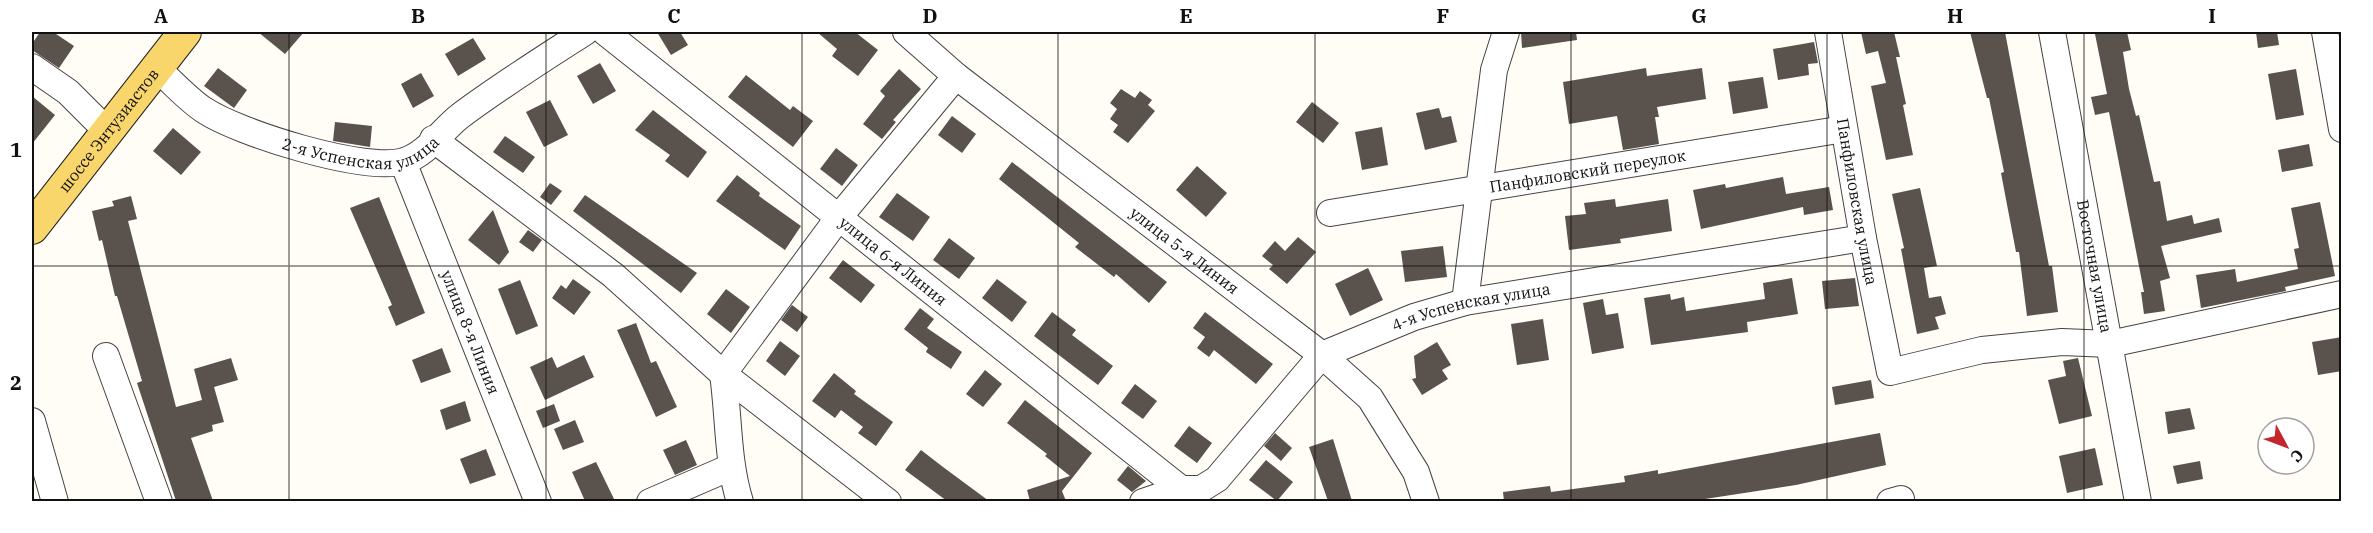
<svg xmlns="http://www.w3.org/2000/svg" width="2373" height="533" font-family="'IBM Plex Serif',serif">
<rect width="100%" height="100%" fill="#fffdf5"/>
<g fill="#5a524d">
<polygon points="40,32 53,32 74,46 59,68 32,50 32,44"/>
<polygon points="258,32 304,32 285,54"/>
<polygon points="657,32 680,32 688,45 671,55"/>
<polygon points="817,32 855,32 878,50 858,76 832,56 837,49"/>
<polygon points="1521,32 1576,32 1577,40 1522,48"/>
<polygon points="1861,32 1894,32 1900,57 1896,57 1906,104 1903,105 1913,155 1886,160 1871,86 1886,83 1878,51 1866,54"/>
<polygon points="1970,32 2005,32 2049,266 2052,266 2058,312 2027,316 2019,252 2016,252 2001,173 2004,172 1989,98 1987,98"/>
<polygon points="2107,32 2127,32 2131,50 2123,52 2129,89 2136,116 2139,115 2154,182 2160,181 2167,221 2192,215 2194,224 2219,218 2222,232 2161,246 2170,278 2160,281 2165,311 2144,314 2141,292 2144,292 2109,112 2095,115 2091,97 2107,94 2095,34"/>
<polygon points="2256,32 2277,32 2279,45 2258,48"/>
<polygon points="473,38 486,59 458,76 445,54"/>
<polygon points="1814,42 1818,63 1808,64 1809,75 1778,80 1773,49"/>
<polygon points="600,63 616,91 593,104 577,76"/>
<polygon points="218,68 247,90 234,108 204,86"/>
<polygon points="1646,68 1647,76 1702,68 1706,99 1657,107 1659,117 1655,117 1659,144 1623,150 1617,116 1569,124 1563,82"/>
<polygon points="899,69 921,89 893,120 896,122 882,139 863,124 885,96 880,91"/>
<polygon points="2296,69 2304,115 2276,120 2268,74"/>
<polygon points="421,73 434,96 413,108 401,84"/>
<polygon points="746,75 790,110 793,106 813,121 793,147 728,97"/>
<polygon points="1763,77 1768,108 1733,114 1728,82"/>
<polygon points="1121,89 1135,98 1140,91 1152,100 1148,105 1155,111 1128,143 1113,132 1118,125 1110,119 1117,109 1110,103"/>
<polygon points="32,96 55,115 32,144"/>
<polygon points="550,100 568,135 544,147 526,112"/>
<polygon points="1312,102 1339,123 1323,143 1296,122"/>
<polygon points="1439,108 1442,118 1451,116 1457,142 1425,150 1416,113"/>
<polygon points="653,110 707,152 688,178 665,161 670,155 635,130"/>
<polygon points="952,116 976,134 962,153 938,135"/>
<polygon points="335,122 372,126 370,147 333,141"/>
<polygon points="1382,127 1388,165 1362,170 1355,132"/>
<polygon points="173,128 201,152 181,175 153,151"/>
<polygon points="505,136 535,157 523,173 493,152"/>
<polygon points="2309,144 2313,166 2282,172 2278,150"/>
<polygon points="836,148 858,165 842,186 820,169"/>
<polygon points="1012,162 1167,282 1149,303 1116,274 1114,277 1075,247 1079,243 999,179"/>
<polygon points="1197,166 1227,193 1206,217 1176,190"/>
<polygon points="737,175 760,193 759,196 801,226 785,250 716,201"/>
<polygon points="1783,177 1786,194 1829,187 1833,210 1804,215 1803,207 1701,229 1693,190 1725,184 1726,188"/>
<polygon points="550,183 562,191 551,205 540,197"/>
<polygon points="1920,188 1937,266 1924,268 1929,298 1941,296 1946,314 1935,317 1939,329 1917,334 1901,249 1904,248 1892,194"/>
<polygon points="897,193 930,217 913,241 879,217"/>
<polygon points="585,195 697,273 681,293 573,211"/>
<polygon points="131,196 137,219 128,221 176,407 202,400 194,369 231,358 238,380 214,387 224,422 212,425 213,431 191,438 213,501 176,501 137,383 142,381 117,296 115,296 102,240 99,241 92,211 114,206 112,201"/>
<polygon points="379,197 425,313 396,326 388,307 392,305 350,208"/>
<polygon points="1615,199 1616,207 1668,199 1672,231 1620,239 1621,243 1569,250 1565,216 1586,214 1584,203"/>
<polygon points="2320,202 2335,276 2285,287 2286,291 2201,308 2196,275 2235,269 2237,282 2298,269 2294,249 2299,248 2291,208"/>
<polygon points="493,210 509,252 499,265 468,240"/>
<polygon points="528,230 542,240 533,252 519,242"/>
<polygon points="1298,237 1316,252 1287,284 1269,269 1273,265 1262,256 1275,241 1285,251"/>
<polygon points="949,238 975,258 959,279 933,260"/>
<polygon points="1443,246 1447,277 1405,282 1401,251"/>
<polygon points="843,260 875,285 861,303 829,278"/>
<polygon points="1368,268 1383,300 1350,316 1335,284"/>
<polygon points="1792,278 1798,314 1747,322 1748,332 1651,345 1644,298 1670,294 1671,300 1684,297 1686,311 1765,299 1763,283"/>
<polygon points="1855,278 1859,306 1825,309 1822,281"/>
<polygon points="573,279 591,292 574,315 552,298 561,285 566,289"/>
<polygon points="997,279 1027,302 1012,322 982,298"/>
<polygon points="520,280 538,326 516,335 498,289"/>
<polygon points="726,289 750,307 731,333 707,314"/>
<polygon points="1603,299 1606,315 1618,313 1624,348 1592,354 1583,303"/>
<polygon points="792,305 808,317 797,332 781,320"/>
<polygon points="920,308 934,319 927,328 962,352 951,369 926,352 928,348 904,329"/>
<polygon points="1052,312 1076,330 1072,335 1113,366 1098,385 1034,336"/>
<polygon points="1205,312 1273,364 1256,384 1214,350 1209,357 1197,348 1205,337 1193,328"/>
<polygon points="1543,319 1549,360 1517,365 1511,324"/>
<polygon points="636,323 651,363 656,361 677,407 656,417 617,330"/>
<polygon points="2342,337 2342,371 2318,375 2312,342"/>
<polygon points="780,341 800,356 785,376 766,361"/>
<polygon points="1437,342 1451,365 1442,370 1448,379 1422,395 1412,379 1416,378 1414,356"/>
<polygon points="442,348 451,372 421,383 412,360"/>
<polygon points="584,355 594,377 545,400 530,367 552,357 557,368"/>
<polygon points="2078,358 2092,416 2059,424 2048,380 2066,376 2063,361"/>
<polygon points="985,370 1002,384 983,407 966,394"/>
<polygon points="834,373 856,391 854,394 893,422 876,446 858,433 863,427 841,410 835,418 812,401"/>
<polygon points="1871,380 1874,398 1835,405 1832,387"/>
<polygon points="1135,384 1157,401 1143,419 1121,403"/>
<polygon points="1025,400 1092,453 1062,491 1066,501 1030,501 1027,490 1070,476 1045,456 1047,454 1007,423"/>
<polygon points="465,401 471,421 446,430 440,410"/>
<polygon points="554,404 560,421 543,428 536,411"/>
<polygon points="2190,408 2195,429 2168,434 2165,412"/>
<polygon points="575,420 584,442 563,450 554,429"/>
<polygon points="1189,426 1212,443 1197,463 1174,446"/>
<polygon points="1275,433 1292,448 1281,461 1264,446"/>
<polygon points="1880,433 1886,465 1796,485 1692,501 1504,501 1503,492 1550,486 1551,492 1625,482 1624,476 1658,470 1658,474"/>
<polygon points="1333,439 1352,501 1328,501 1309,447"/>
<polygon points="686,440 697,465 675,475 663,450"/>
<polygon points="2095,448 2103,485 2067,493 2059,456"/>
<polygon points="486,449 496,475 470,484 460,459"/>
<polygon points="921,450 943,467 989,501 947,501 905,470"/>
<polygon points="1266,460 1293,482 1277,501 1249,480"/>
<polygon points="2200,461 2203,479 2177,484 2173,466"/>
<polygon points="596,462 615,501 585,501 573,474 572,472"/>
<polygon points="1128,466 1146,481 1132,492 1117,480"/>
</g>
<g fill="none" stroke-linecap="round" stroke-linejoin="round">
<g stroke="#444" stroke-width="28">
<g id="minor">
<path id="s1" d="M605,32L1181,489"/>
<path id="s2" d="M906,32L956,76L1322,355L1370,398L1416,472L1426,502"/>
<path id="s3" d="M1828,32L1863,238L1890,372L1982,350L2062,342L2110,344L2342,294"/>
<path id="s4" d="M2052,32L2138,502"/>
<polyline points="2325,32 2342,129"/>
<polyline points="32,67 68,92 107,131"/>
<path id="s5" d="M156,68C172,81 187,99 204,110C238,133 366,173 404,161C426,155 442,130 460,116C500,86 543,59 585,32"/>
<polyline points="433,139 613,275 723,374 888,502"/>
<path id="s6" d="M403,162L538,502"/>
<path id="s7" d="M1330,213L1844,129"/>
<polyline points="1465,302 1494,70 1506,32"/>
<polyline points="106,356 159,502"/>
<polyline points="32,421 55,502"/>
<polyline points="650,502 731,467"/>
<path d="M740,502C727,460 729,416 723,374L839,217L956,76"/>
<path id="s8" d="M1143,502L1181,489H1201L1217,479L1322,355L1414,317L1465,302L1863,238"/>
<polyline points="1890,502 1901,499"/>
</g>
</g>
<g stroke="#222" stroke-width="34">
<g id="major">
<path id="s9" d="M32,228L185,32"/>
</g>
</g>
<use href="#minor" stroke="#fff" stroke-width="26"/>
<use href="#major" stroke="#f9d66b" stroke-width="32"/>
</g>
<path fill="none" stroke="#111" stroke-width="1.5" stroke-opacity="0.55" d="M289,32V502M546,32V502M802,32V502M1058,32V502M1315,32V502M1571,32V502M1827,32V502M2084,32V502M32,266H2342"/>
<g text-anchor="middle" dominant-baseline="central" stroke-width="6" stroke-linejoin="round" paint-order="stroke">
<g font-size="16" fill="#111" stroke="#fff">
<text stroke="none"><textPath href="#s9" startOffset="124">шоссе Энтузиастов</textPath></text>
<text stroke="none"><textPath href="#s5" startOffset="231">2-я Успенская улица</textPath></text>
<text stroke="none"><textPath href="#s7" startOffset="261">Панфиловский переулок</textPath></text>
<text stroke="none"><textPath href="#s3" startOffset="172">Панфиловская улица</textPath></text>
<text stroke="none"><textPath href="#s2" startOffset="354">улица 5-я Линия</textPath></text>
<text stroke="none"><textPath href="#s1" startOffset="368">улица 6-я Линия</textPath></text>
<text stroke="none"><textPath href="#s4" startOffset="238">Восточная улица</textPath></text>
<text stroke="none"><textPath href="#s8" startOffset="399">4-я Успенская улица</textPath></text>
<text stroke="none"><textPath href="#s6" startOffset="183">улица 8-я Линия</textPath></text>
</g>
</g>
<rect width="2373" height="533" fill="none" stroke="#ffffff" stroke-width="66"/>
<g transform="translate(2286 446) rotate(131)"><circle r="28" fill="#ffffff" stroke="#a0a0a0" stroke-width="1.5"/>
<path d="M0-4.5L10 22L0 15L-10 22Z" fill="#c4262e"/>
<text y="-9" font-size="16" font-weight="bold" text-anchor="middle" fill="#111111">С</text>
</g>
<rect x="33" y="33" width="2307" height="467" fill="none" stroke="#111" stroke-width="2"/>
<g font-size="20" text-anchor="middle" font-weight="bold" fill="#111">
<text x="161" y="23">A</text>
<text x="418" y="23">B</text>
<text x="674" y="23">C</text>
<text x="930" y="23">D</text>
<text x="1186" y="23">E</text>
<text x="1443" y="23">F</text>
<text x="1699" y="23">G</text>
<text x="1955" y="23">H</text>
<text x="2212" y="23">I</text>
<text x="16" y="157">1</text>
<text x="16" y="390">2</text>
</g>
</svg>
